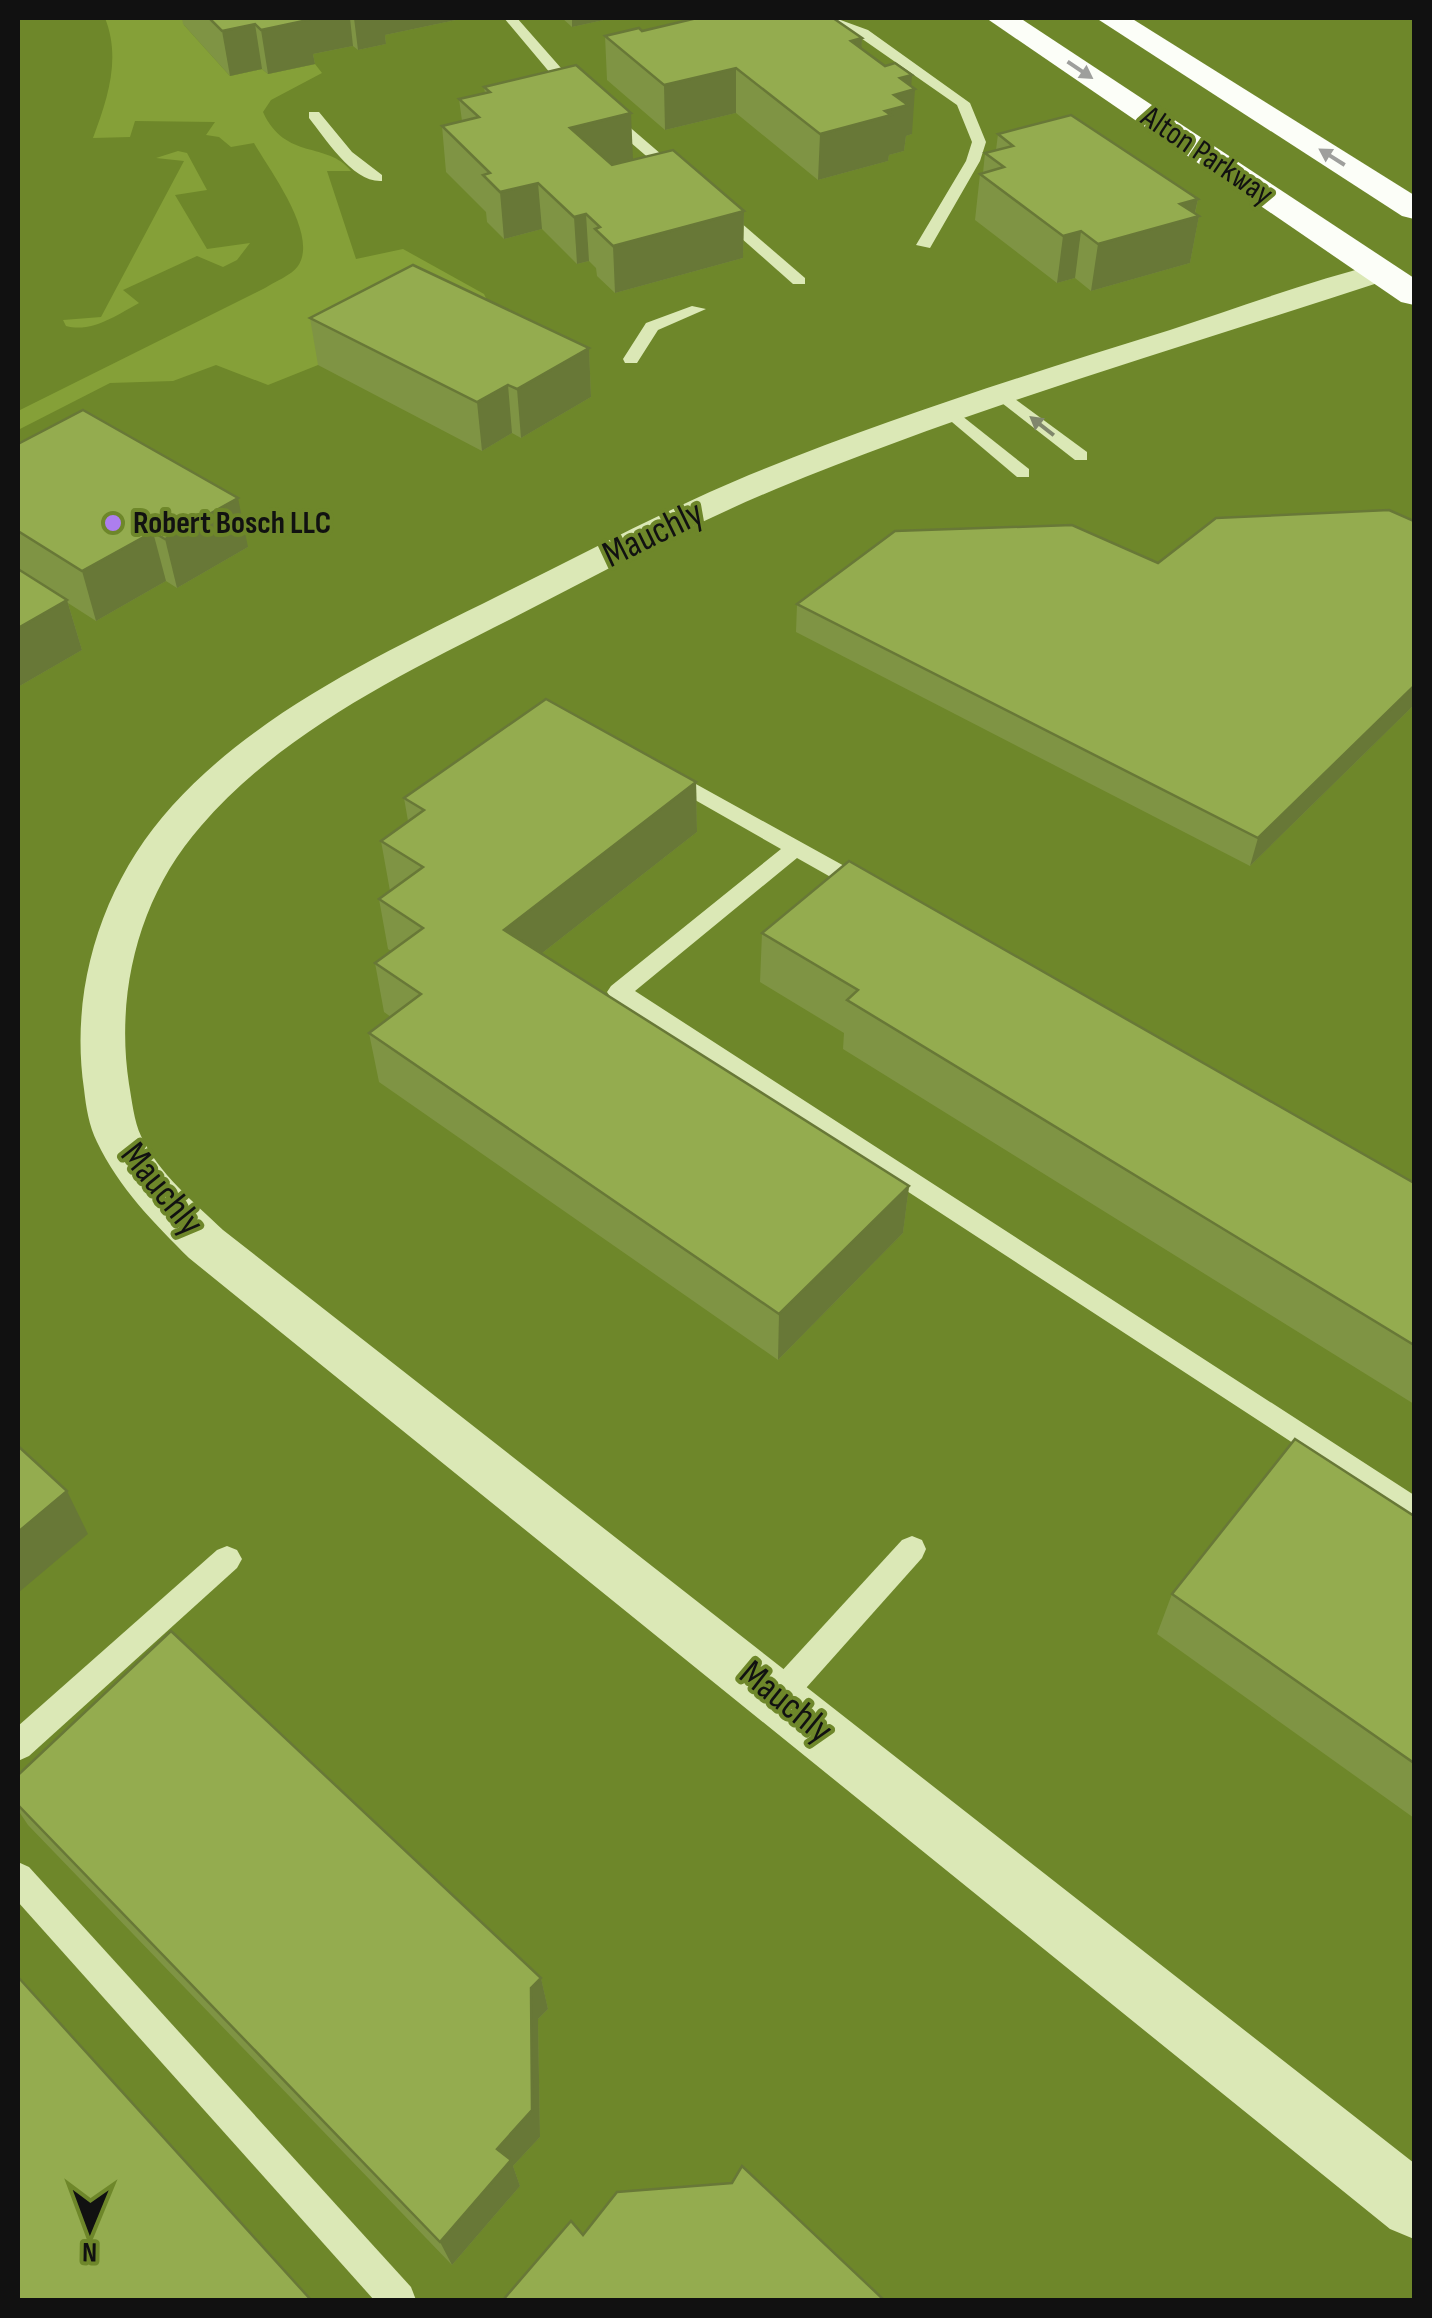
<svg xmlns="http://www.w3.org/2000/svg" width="1432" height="2318" font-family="'Sofia Sans Condensed',sans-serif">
<rect width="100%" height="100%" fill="#6e872a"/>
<g fill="#85a038">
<path d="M105,18H186L184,25L230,76L262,69L268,74L315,64L322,73L271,100L263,112C285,161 328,141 351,171H327L356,259L403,249L484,294L493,313L318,365L268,385L216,365L173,381L110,383L18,430V411L265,288C274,282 292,275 298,266C319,235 270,171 254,143L231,147L219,137L206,135L215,122L135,121L130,137L93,138C108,98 121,58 105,18Z"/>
<path d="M178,151L187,153L207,190L175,195L207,249L250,243L237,260L223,267L197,256L123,290L139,303C117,315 92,333 66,326L63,320L101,317L184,161L156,158Z"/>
</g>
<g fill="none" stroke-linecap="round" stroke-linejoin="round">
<g fill="#dbe8b6" fill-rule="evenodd">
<polygon points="504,18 517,18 561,68 683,173 683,179 673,179 551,74"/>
<polygon points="818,18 835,18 868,30 970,103 986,142 980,161 930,248 916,245 966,161 972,142 957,105 858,36"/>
<path d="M309,112H319L352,152L382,175V181C353,183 325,138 309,118Z"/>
<polygon points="715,209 725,209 805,278 805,284 793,284 715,215"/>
<polygon points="692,306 706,309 658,330 637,363 625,363 623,359 646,323"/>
<polygon points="1004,391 1087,452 1087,460 1075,460 998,400 998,392"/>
<polygon points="952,408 1029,469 1029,477 1017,477 946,417 946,409"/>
<polygon points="667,768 875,883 878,888 875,893 859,893 797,858 635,991 1414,1495 1414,1522 611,998 607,992 611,986 781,849 660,780 656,775"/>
<polygon points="912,1536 922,1540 926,1549 922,1558 790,1706 779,1710 768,1706 764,1696 768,1686 902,1540"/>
<polygon points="227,1546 237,1550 242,1559 237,1568 29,1756 18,1761 18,1726 217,1550"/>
<polygon points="18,1862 29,1867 411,2287 416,2300 374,2300 18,1902"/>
</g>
<path fill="#dbe8b6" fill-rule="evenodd" d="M1382,263L1393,266L1397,272L1393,278C1186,346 977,406 776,489C685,527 599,574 511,619C402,674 282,732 201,826C139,896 115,993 129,1084C132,1101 134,1121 141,1136C158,1173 195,1203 223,1230L1414,2163V2239L1390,2229L189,1258C154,1223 119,1188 97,1142C89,1126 86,1107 84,1089C69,987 103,882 172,806C259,710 384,653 498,596C581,555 663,511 749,475C886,419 1028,374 1170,330C1240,307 1310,281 1382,263Z"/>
<g fill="#fcfef8" fill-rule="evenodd">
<polygon points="986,18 1020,18 1414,278 1414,305 1401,302"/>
<polygon points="1096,18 1131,18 1414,195 1414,219 1402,216"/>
</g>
</g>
<g fill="#7f9444">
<polygon points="182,18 456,18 456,20 385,35 386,44 358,50 353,46 313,54 315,64 268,74 262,69 230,76 183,24"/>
<polygon points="562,18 613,18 572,27"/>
<polygon points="642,31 862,38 861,48 911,86 912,134 906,136 904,151 889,155 888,161 818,180 736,113 665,130 607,80 605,36"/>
<polygon points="484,87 633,159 611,164 744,211 743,258 615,293 597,276 596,268 589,261 577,264 542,229 504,239 487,222 486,212 446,172 442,126 462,121 459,99 485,93"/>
<polygon points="998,134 1198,199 1195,214 1199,216 1190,263 1091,291 1075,278 1057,283 975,220 980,174 983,173 985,153 996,150"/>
<polygon points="310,318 589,348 591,397 521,438 512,433 482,451 318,365"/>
<polygon points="18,444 248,547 177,588 166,581 96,621 68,603 82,650 18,687"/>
<polygon points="1414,521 1414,705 1250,866 796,632 797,604 1158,563"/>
<polygon points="696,782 697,832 541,954 909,1186 903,1233 778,1360 379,1082 369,1033 391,1017 384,1012 375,963 391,951 388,949 379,899 390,891 381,841 408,821 404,798"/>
<polygon points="762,933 1414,1183 1414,1404 843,1049 844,1033 760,982"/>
<polygon points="1414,1516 1414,1818 1157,1634 1172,1594"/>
<polygon points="18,1775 541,1978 548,2009 538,2019 540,2137 513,2166 520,2186 452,2265 28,1825 18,1810"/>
</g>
<g fill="#687837">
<polygon points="301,18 350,18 353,46 313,54 315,64 268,74 261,30"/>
<polygon points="354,18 456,18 456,20 385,35 386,44 358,50"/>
<polygon points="572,18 613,18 572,27"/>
<polygon points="255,24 262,69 230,76 222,31"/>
<polygon points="862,38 860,82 851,41"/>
<polygon points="736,68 736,113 665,130 664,85"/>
<polygon points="912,75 911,90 915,89 912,134 906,136 904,151 889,155 888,161 818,180 820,134 885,111 900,78"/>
<polygon points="631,113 633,159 573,174 570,128"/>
<polygon points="538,183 542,229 504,239 500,192"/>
<polygon points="1198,199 1194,217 1199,216 1190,263 1091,291 1098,244 1180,204"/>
<polygon points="744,211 743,258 615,293 613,246"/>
<polygon points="586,214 589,261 577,264 574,217"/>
<polygon points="1081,231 1075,278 1057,283 1063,236"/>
<polygon points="589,348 591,397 521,438 517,389"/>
<polygon points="508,385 512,433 482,451 477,402"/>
<polygon points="238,498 248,547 177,588 165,539"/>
<polygon points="153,532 166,581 96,621 82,571"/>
<polygon points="67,600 82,650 18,687 18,628"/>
<polygon points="1414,686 1414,705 1250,866 1258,838"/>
<polygon points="696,782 697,832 509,979 504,930"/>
<polygon points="909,1186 903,1233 778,1360 779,1314"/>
<polygon points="67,1491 88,1534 18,1593 18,1532"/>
<polygon points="541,1978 548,2009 538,2019 540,2137 513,2166 520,2186 452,2265 440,2242 497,2149 531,1988"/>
</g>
<g fill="#94ac4f" stroke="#687837" stroke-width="2.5">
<polygon points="209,18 306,18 308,20 261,30 255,24 222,31"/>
<polygon points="697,18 833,18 862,38 851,41 885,66 895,63 912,75 900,78 915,89 894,95 908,105 885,111 891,115 820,134 736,68 664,85 605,36 639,28 642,31"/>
<polygon points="576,65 631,113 570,128 612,165 673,150 744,211 613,246 595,229 600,227 586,214 574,217 538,183 500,192 483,175 490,173 442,126 479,117 459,99 490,92 484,87"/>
<polygon points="1071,115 1198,199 1180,204 1199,216 1098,244 1081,231 1063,236 980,174 1004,167 985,153 1013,146 998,134"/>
<polygon points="413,265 589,348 517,389 508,385 477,402 310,318"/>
<polygon points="83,410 238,498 165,539 153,532 82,571 18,531 18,444"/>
<polygon points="1389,510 1414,521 1414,686 1258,838 797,604 895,531 1072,525 1158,563 1216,518"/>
<polygon points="18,569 67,600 18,628"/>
<polygon points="546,699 696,782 504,930 909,1186 779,1314 369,1033 421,994 375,963 423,928 379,899 423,867 381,841 424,810 404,798"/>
<polygon points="849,861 1414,1183 1414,1345 847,1000 858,990 762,933"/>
<polygon points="1295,1439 1414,1516 1414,1763 1172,1594"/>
<polygon points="18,1446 67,1491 18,1532"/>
<polygon points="171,1631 541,1978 531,1988 532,2110 497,2149 511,2160 440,2242 18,1805 18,1775"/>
<polygon points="18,1977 311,2300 18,2300"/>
<polygon points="742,2166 884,2300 503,2300 571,2221 583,2235 617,2192 732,2183"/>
</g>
<defs><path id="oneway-solid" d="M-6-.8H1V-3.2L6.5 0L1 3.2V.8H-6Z" transform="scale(2.5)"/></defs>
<g fill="#9e9f9c">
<use href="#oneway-solid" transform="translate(1080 70) rotate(34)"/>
<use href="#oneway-solid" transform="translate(1332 157) rotate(-148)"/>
</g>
<use fill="#80876c" href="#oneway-solid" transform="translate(1042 426) rotate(-142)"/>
<circle fill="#ad7eee" stroke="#6e872a" stroke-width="4" cx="113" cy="523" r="10"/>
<g text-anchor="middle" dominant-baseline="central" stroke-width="8" stroke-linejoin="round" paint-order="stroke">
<g font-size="32" fill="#111" stroke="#6e872a">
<text transform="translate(1207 156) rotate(34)">Alton Parkway</text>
</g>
<g font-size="32" font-weight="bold" fill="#111" stroke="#6e872a" text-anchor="start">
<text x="133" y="523">Robert Bosch LLC</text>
</g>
<g font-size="38" fill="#111" stroke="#6e872a">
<text transform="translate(653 534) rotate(-26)">Mauchly</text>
<text transform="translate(162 1189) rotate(51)">Mauchly</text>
<text transform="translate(786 1702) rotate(39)">Mauchly</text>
</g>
</g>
<rect width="1432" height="2318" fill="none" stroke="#111111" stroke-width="40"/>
<g transform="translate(90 2228) rotate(181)" stroke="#6e872a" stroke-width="8" paint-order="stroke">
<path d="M0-8L18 38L0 25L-18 38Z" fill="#111111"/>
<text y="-15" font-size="28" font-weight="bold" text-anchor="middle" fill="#111111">N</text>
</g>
</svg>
